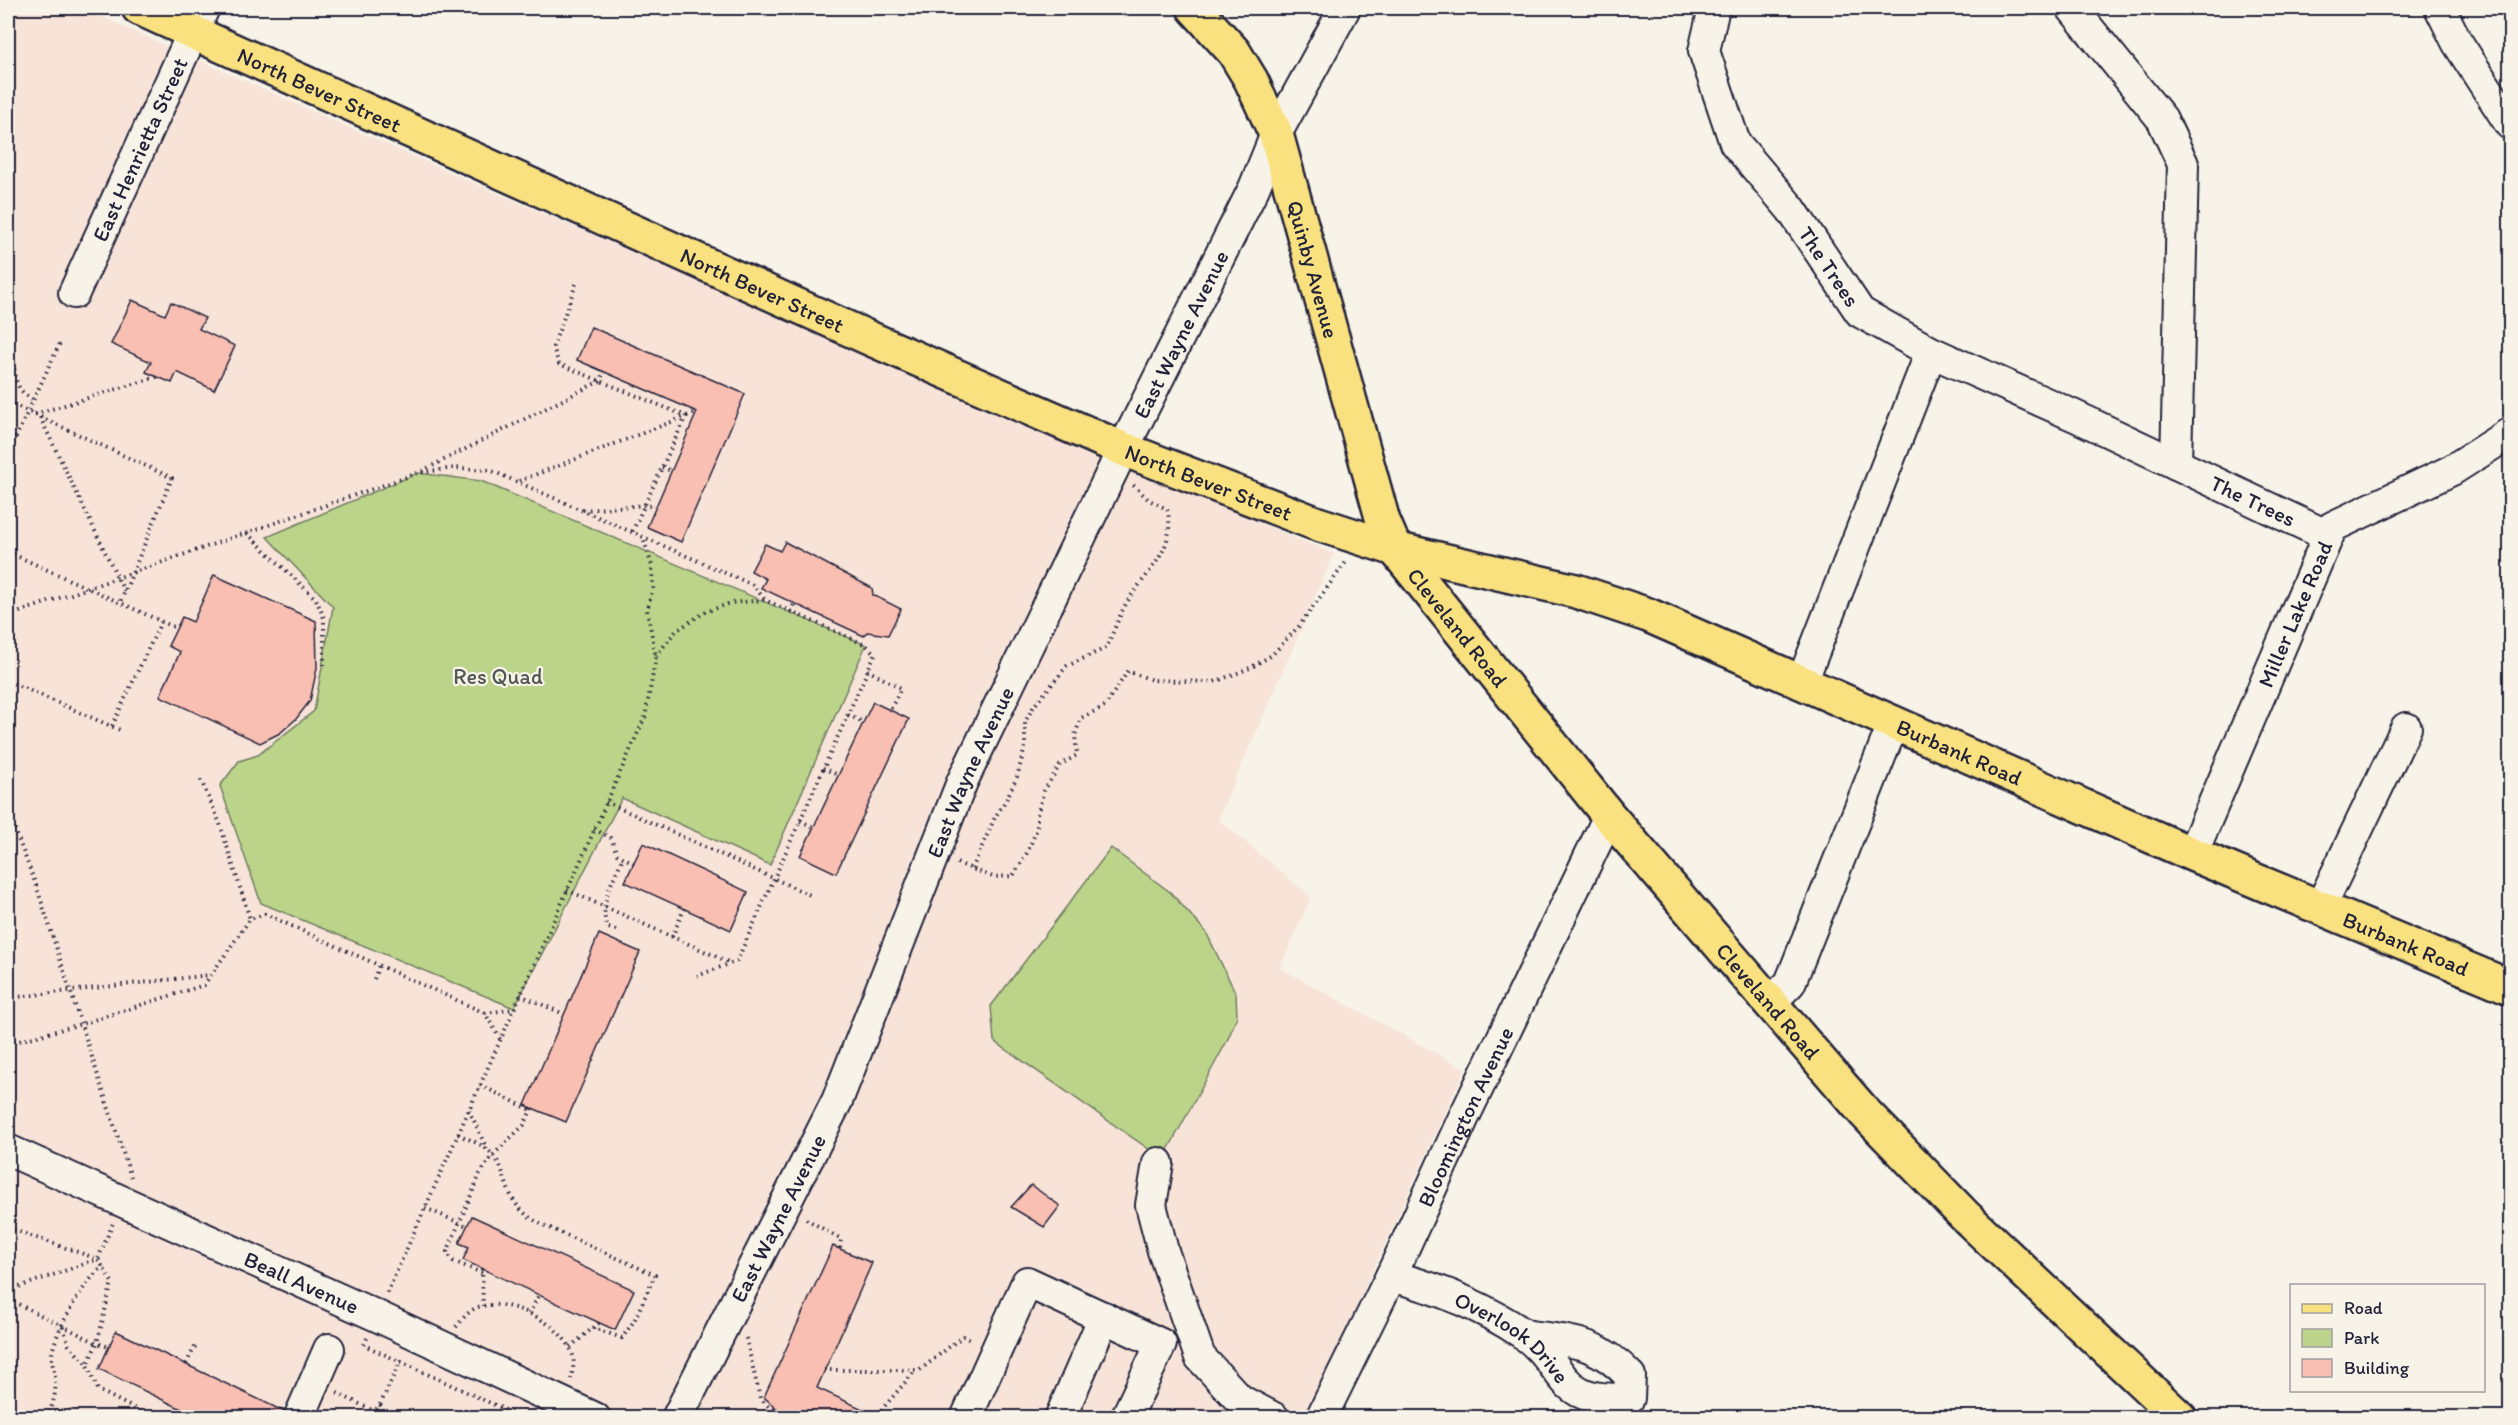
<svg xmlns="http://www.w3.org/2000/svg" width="2518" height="1425" font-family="Itim,sans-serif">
<rect width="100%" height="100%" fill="#f7f3e8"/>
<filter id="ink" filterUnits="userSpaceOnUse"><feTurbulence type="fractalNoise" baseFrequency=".0167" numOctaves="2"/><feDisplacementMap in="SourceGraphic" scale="12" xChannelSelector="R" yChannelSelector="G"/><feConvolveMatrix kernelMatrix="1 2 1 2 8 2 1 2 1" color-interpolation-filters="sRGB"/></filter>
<g filter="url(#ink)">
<polygon fill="#f8e3d8" points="8,8 82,8 422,160 1042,432 1334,554 1218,819 1311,897 1280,968 1465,1069 1306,1417 8,1417"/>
<g fill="#bcd48a" stroke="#6f7b62" stroke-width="1.5">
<polygon points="418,473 481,481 866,645 770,865 622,798 514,1008 261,903 220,786 239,761 258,755 314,711 333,607 267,537"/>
<polygon points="1111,848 1170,892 1206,932 1236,994 1237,1017 1227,1041 1163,1159 994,1041 991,1006"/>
</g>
<g fill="#f9bfb2" stroke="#22223b" stroke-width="1.5">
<polygon points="132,300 165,315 171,302 205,318 199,329 235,346 214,390 177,372 172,383 146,372 151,362 111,344"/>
<polygon points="591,327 745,394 681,542 647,527 697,412 577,360"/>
<polygon points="785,542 872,588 873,595 901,609 888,635 867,632 864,636 761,588 766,579 751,571 765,544 780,551"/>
<polygon points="214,575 316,621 317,668 310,701 296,719 280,733 260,743 160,696 180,652 168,646 182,617 193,622"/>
<polygon points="873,702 909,719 836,873 800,856"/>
<polygon points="643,843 748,892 731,930 625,882"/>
<polygon points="599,934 640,952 566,1122 525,1105"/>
<polygon points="1031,1185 1060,1206 1044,1227 1011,1207"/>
<polygon points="472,1216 634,1290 615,1330 463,1260 469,1247 459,1243"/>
<polygon points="833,1246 872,1263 817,1388 882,1418 787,1418 764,1397"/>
<polygon points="116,1331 283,1411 282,1418 200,1418 99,1369"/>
</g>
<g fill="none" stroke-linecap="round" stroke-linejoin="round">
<g stroke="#22223b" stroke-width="34">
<g id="minor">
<path id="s1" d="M1714,8L1704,51L1735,143L1791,209L1860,312L1931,352L2075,416L2328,536"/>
<polyline points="2072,8 2162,119 2183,164 2176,464"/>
<polyline points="2440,8 2457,42 2510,124"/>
<path id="s2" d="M74,293L204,8"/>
<polyline points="1802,682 1931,352"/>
<path id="s3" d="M2192,854L2332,527L2452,470L2510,433"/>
<polyline points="2320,908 2406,728"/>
<polyline points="1770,1003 1790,983 1894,722"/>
<path id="s4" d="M8,1150L377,1316L595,1418"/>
<polyline points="1158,1163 1151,1205 1163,1251 1200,1357 1240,1400 1274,1418"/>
<path id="s5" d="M1391,1276C1437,1288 1482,1306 1522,1333C1568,1365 1555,1405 1629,1398L1630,1376C1595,1339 1571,1342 1524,1335"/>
<polyline points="299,1418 329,1349"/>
<path id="s6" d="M677,1418L837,1101L962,782L1123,449L1254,188L1276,134L1345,8"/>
<polyline points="966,1418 1027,1282 1161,1344 1126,1418"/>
<polyline points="1060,1418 1104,1317"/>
<path id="s7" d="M1321,1418L1391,1276L1464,1117L1609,816"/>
</g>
</g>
<g stroke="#22223b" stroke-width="38">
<g id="major">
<path id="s8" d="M139,8L869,338L1123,449L1315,523L1395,549L1576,591L1648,615L2192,854L2510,987"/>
<path id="s9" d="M1194,8L1234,52L1251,80L1276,134L1383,521L1395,549L1609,816L1865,1113L1964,1215L2180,1418"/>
</g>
</g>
<g stroke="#22223b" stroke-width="4" stroke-dasharray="1.5 4.5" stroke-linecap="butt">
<polyline points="576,284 553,347 559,364 686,416 632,532"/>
<path d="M8,352C20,370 8,385 32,399"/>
<polyline points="8,402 172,478 120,603"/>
<polyline points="35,414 157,377"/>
<polyline points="40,417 124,591"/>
<polyline points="8,454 61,341"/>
<polyline points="662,467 671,471"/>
<polyline points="422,471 600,381 604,371"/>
<polyline points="519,481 697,412"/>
<polyline points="583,510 645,505 655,507"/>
<polyline points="247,533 316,599 324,618 324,665"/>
<polyline points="8,552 176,628"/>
<polyline points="791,612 794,604"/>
<polyline points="8,616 418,473 455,468 490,470 753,585 765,600"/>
<polyline points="656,656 676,631 705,612 731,603 765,600 866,645 875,654 737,961 697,976"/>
<polyline points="867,670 901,688 890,710"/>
<polyline points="8,681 120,730"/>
<polyline points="848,715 863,722"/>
<polyline points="112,726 161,622"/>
<polyline points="823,768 838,775"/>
<polyline points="201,780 219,821 250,919"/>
<polyline points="606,802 810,895"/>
<polyline points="8,812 36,885 131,1177"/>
<polyline points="800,821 814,827"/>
<polyline points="594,829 611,838 617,854 634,863"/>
<polyline points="957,863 993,877 1013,876 1027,853 1037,829 1037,815 1044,791 1060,765 1077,755 1075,735 1081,718 1105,706 1128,671 1152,680 1214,682 1250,668 1272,655 1299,626 1346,562"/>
<path d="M972,869L995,817L1006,800L1017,777L1025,747V722L1034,706L1067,666L1106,648C1113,634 1118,618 1126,604C1145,572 1178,550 1167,509L1149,500L1133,485"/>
<polyline points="567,890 731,963"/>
<path d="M616,930L608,928C597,904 614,880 623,857"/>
<polyline points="672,937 684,909"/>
<polyline points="374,979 379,965"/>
<polyline points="520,995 564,1014"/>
<polyline points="8,998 210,975"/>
<polyline points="500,1039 485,1013 514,1009"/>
<polyline points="8,1044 81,1024 204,985 250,919 265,914 485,1013"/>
<polyline points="480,1085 531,1110"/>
<polyline points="469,1110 487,1149"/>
<path d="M458,1134C467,1139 480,1143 488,1150C513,1172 497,1200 539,1223L655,1275L634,1321L622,1338L593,1328"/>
<polyline points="425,1208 467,1226"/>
<polyline points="806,1219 841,1239 840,1249"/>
<polyline points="8,1228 98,1259 112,1282 97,1343 87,1365 98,1390 153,1418"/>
<polyline points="482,1269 483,1306"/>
<polyline points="482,1273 453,1261 447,1252 480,1174 492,1156 524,1125 532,1108"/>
<polyline points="8,1291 98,1259 113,1223"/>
<polyline points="387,1293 645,717 656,657 647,610 653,588 652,566 643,537"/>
<polyline points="8,1299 97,1343 109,1347"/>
<polyline points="529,1314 539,1295"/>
<polyline points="63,1327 69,1345 87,1365"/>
<path d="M456,1327C462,1320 467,1312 476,1308C507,1295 565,1324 573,1356C575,1364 572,1371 571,1379"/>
<polyline points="367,1338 364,1345 523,1418"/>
<polyline points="746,1338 760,1398 780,1418"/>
<polyline points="570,1347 599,1323"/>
<polyline points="186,1364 197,1343"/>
<polyline points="824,1370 920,1370 963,1336 972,1341"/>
<polyline points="337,1393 374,1411"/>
<polyline points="380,1405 388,1418"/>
<polyline points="8,1407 31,1418"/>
<polyline points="877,1415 915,1371"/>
<path d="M47,1418C53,1404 57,1392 55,1377C54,1370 51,1361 52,1354C57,1326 82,1285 103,1266"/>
<polyline points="368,1418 380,1405 401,1360"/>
<polyline points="765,1418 777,1408"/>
</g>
<use href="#minor" stroke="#f7f3e8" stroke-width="30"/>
<use href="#major" stroke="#fae180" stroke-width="33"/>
</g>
</g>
<g text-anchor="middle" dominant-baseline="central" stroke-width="4.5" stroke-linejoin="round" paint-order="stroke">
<g font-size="22" fill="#22223b" stroke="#f7f3e8">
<text stroke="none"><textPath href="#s8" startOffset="198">North Bever Street</textPath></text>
<text stroke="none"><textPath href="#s2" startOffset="158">East Henrietta Street</textPath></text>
<text stroke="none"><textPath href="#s1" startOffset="297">The Trees</textPath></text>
<text stroke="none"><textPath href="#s9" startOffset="292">Quinby Avenue</textPath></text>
<text stroke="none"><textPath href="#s8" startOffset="684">North Bever Street</textPath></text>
<text stroke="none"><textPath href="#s6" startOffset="1196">East Wayne Avenue</textPath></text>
<text stroke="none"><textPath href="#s8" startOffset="1170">North Bever Street</textPath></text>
<text stroke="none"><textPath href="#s1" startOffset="788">The Trees</textPath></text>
<text stroke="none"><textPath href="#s3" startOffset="261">Miller Lake Road</textPath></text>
<text stroke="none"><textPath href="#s9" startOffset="684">Cleveland Road</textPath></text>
<text stroke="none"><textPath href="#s8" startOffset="1970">Burbank Road</textPath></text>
<text stroke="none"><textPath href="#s6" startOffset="710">East Wayne Avenue</textPath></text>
<text stroke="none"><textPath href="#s8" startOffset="2456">Burbank Road</textPath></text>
<text stroke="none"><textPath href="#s9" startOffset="1170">Cleveland Road</textPath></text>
<text stroke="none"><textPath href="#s7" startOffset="334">Bloomington Avenue</textPath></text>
<text stroke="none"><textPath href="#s6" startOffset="224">East Wayne Avenue</textPath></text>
<text stroke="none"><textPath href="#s4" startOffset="322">Beall Avenue</textPath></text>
<text stroke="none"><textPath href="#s5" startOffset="138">Overlook Drive</textPath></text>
</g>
<g font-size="22" fill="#505753" stroke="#f7f3e8">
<text x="498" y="676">Res Quad</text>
</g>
</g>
<rect width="2518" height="1425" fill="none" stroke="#f7f3e8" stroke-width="30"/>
<rect x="15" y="15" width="2488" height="1395" fill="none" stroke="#22223b" stroke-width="2" filter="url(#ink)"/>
<rect x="2290" y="1284" width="195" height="108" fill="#f7f3e8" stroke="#a29fa3" stroke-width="1.5"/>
<rect x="2302" y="1304" width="30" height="9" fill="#fae180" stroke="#a29fa3" stroke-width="1.5"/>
<text x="2344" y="1314" font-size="18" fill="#22223b">Road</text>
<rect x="2302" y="1329" width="30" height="18" fill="#bcd48a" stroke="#a29fa3" stroke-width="1.5"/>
<text x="2344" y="1344" font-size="18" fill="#22223b">Park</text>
<rect x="2302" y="1359" width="30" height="18" fill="#f9bfb2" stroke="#a29fa3" stroke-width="1.5"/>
<text x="2344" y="1374" font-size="18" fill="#22223b">Building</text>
</svg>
